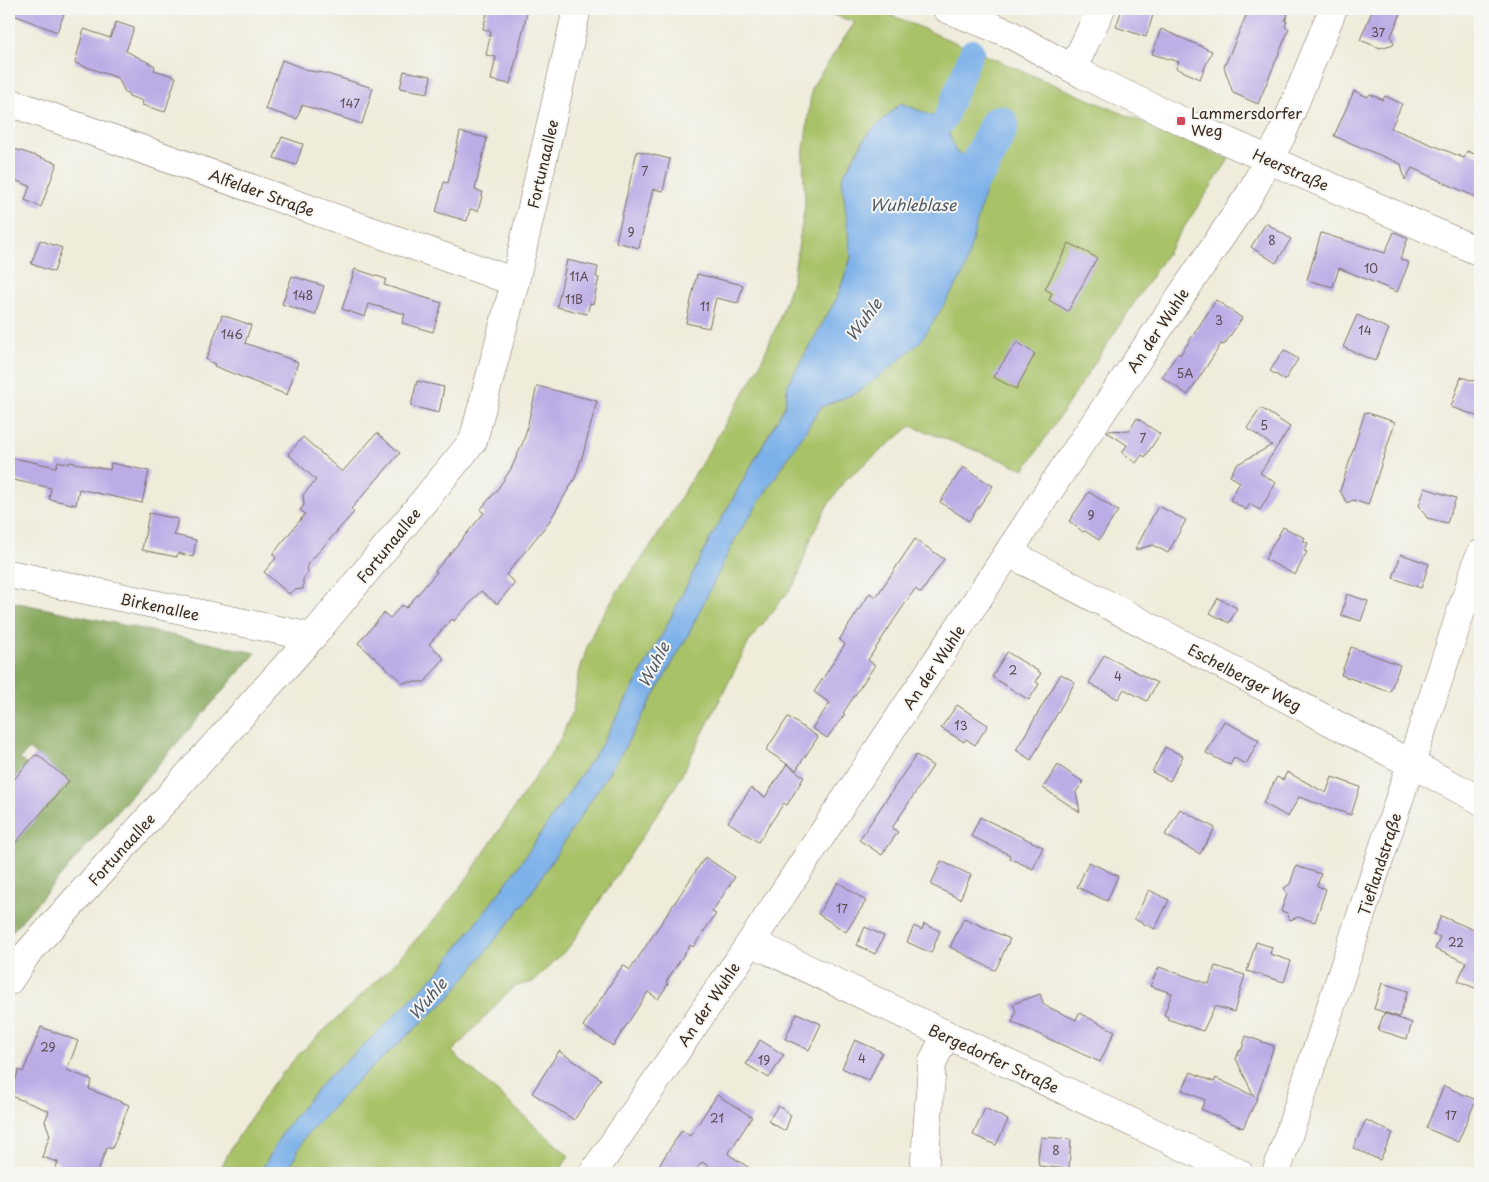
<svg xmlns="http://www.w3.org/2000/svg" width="1489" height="1182" font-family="'Playpen Sans',sans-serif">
<rect width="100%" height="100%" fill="#f6f6f2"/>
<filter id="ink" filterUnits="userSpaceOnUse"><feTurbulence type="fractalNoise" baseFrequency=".02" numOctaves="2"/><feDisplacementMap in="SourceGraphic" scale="10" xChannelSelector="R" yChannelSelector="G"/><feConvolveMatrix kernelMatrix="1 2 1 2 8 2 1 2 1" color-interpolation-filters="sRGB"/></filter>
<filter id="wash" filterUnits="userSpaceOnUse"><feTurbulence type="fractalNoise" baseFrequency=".0096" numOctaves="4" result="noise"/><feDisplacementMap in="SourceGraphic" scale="20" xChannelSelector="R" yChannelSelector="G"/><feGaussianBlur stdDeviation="1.12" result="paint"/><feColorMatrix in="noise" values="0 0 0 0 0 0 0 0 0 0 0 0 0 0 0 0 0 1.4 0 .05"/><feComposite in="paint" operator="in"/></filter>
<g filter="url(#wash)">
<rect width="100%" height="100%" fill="#efecda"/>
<polygon fill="#a8c268" stroke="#727643" points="814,9 877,9 1229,159 1025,469 911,426 846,479 826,508 811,538 796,582 750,640 677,784 570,946 533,982 513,987 452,1052 569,1156 558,1173 287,1173 304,1138 355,1083 449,998 526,901 622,752 687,637 735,539 821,407 856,393 990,171 956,152 944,121 901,103 867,134 842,178 851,258 837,298 788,384 785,406 710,539 663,633 602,744 513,874 442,968 379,1031 324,1081 285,1128 260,1173 218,1173 231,1148 272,1085 301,1052 386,972 435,919 465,881 560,740 573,710 578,677 587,647 596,625 619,589 653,543 701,464 757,371 778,323 793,278 805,206 803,157 812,87 855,22"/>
<polygon fill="#86a85c" stroke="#60693d" points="9,601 256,653 9,935 9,850 68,781 38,755 37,756 29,749 20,759 28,766 9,785"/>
<polygon fill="#7cb0e9" stroke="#5c6d84" points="901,103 944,121 956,152 990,171 964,273 921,341 889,369 856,393 821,407 735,539 687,637 622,752 526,901 449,998 355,1083 304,1138 287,1173 260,1173 285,1128 324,1081 379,1031 442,968 513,874 602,744 663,633 710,539 785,406 788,384 837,298 851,258 842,178 867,135"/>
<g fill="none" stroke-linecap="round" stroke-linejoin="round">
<polyline stroke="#7cb0e9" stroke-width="24" points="944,121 972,51"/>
<polyline stroke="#7cb0e9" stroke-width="40" points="947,208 980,165 999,125"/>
</g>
<g id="blocks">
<g fill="#bcace6">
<polygon points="9,9 66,9 57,32 9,13"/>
<polygon points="488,9 528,9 510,84 491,80 496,57 486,55 491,31 483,29"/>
<polygon points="1122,9 1155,9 1146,37 1116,27"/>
<polygon points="1249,9 1290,9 1285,21 1287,21 1285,27 1289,29 1258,104 1233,93 1224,67"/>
<polygon points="1373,9 1403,9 1391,36 1394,44 1380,48 1360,40"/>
<polygon points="116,22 134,28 126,51 155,66 154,70 176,77 165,112 142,105 143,101 129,96 128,93 125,92 118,78 75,63 84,29 110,38"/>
<polygon points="1161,29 1212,51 1200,79 1176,68 1179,62 1152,54"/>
<polygon points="282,60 310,71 324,73 373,88 362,124 302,105 297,119 265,109"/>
<polygon points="404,71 431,76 428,93 400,88"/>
<polygon points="1354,91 1368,97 1370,94 1383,100 1385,96 1402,104 1391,128 1464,158 1467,151 1480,156 1480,199 1412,168 1405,180 1401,164 1334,136"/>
<polygon points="460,132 487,138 475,190 483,192 478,211 470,209 467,221 436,212 444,182 448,183"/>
<polygon points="282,137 303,144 296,165 274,158"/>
<polygon points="9,147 57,163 41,207 25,200 30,186 9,178"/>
<polygon points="637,151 670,159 663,191 653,189 639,248 616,242"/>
<polygon points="1266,223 1291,239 1276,263 1251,247"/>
<polygon points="1394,232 1408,238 1400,259 1409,263 1397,292 1339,268 1333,287 1307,280 1321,233 1385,253"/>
<polygon points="40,240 62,248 54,272 31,264"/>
<polygon points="1069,243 1097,258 1068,311 1049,300 1052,293 1045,289"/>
<polygon points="567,260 598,267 596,277 599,278 593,304 590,303 587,314 557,307"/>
<polygon points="355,269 386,279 384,285 442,303 433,332 402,323 405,314 369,304 365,317 342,309"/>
<polygon points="697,274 743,285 738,303 716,298 709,328 686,323"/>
<polygon points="292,276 324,286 315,315 282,304"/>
<polygon points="1216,300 1242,318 1224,345 1221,344 1188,395 1162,377 1178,353 1180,355"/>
<polygon points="222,315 251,325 245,343 298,362 287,395 214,366 215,364 206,360"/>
<polygon points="1357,315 1389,329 1375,361 1343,347"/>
<polygon points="1017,342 1035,354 1016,389 993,377"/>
<polygon points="1284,350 1298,359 1285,380 1270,371"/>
<polygon points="1461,377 1480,383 1480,417 1451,407"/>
<polygon points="417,381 444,387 439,413 411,406"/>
<polygon points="537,386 597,401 583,454 575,478 549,522 506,575 515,583 497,604 481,591 454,621 452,619 429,644 444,658 425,682 408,682 403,683 358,643 384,613 390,618 402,605 406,608 437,572 435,571 484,513 480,510 497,490 511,469 524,440"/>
<polygon points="1261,408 1290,427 1260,473 1276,483 1260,510 1250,504 1246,510 1230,500 1240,482 1230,476 1236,465 1272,445 1247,428"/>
<polygon points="1365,412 1395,422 1368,505 1353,500 1347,503 1340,491"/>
<polygon points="1137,418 1160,434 1145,457 1142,455 1136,463 1122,453 1127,445 1107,432 1108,431 1130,430"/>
<polygon points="377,433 400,453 351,509 354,512 307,565 308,573 303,579 303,589 293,590 289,594 264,572 276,558 273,554 305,514 300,510 304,505 303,495 316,480 288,454 303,437 342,472"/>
<polygon points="9,457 56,467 58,461 69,464 70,462 110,470 111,463 149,471 142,503 79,489 76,505 49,499 51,488 9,479"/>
<polygon points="963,467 993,486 969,521 940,502"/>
<polygon points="1425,488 1456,498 1447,523 1427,518 1419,505"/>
<polygon points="1089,492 1118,511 1099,540 1085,531 1083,532 1069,521"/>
<polygon points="1158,506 1186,520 1168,553 1153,545 1135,550"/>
<polygon points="149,513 178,519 174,535 196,540 193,557 178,553 177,557 142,550"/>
<polygon points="1283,527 1305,538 1303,541 1308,543 1304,551 1307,552 1295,575 1265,559"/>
<polygon points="915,539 944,559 921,593 915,589 894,620 868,660 875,665 843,713 845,714 827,738 812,728 830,703 814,692 845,644 839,640 870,593 876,597"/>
<polygon points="1401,554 1429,564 1421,588 1393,578"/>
<polygon points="1347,594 1368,601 1361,621 1341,615"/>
<polygon points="1218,598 1237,608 1229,623 1210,613"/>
<polygon points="1351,647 1400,665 1390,692 1341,675"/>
<polygon points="1007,652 1041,673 1036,682 1039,684 1029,700 992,677"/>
<polygon points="1104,655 1157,683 1147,701 1124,689 1118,699 1089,683"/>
<polygon points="1061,674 1075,682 1031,760 1016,750"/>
<polygon points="957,705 988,725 975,745 966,739 964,742 941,728"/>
<polygon points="788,717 818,737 796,770 787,764 804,777 787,805 784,803 758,842 728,822 751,788 765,797 787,764 766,750"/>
<polygon points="1224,721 1259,740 1246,764 1234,758 1230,765 1206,753"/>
<polygon points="1165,747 1183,756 1170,781 1152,772"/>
<polygon points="35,755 37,756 38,755 69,781 9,850 9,785"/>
<polygon points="916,755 933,766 892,828 898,832 882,855 859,840"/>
<polygon points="1058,765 1083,782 1076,792 1080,812 1043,788"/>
<polygon points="1287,772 1326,793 1332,777 1360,787 1351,815 1299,797 1288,817 1263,803 1277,777 1283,780"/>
<polygon points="1180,809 1215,828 1200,854 1165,835"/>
<polygon points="980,817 1043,847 1033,869 1009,858 1010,855 971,836"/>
<polygon points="705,857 735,877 712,912 716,914 693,947 690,945 666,982 668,984 658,999 648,992 613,1046 583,1026 623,965 630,970"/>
<polygon points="941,861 971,875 960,899 931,885"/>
<polygon points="1089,862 1118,876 1107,901 1077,887"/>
<polygon points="1296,866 1321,874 1317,886 1326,889 1315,922 1298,917 1290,920 1287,913 1281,911 1287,894 1284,888 1290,884"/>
<polygon points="838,882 866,901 846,932 818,914"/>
<polygon points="1149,890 1169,900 1155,929 1134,919"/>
<polygon points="1441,916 1479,932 1480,929 1480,990 1458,981 1466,962 1435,949 1440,937 1433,935"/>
<polygon points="964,918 1010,939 996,969 994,970 950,947"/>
<polygon points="924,924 940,931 931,953 907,942 914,926 922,930"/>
<polygon points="865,927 884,936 875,954 857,945"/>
<polygon points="1256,942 1272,947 1270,954 1291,961 1284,982 1247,971"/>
<polygon points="1215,966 1245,975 1234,1012 1215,1006 1203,1031 1167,1019 1168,1017 1164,1015 1172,993 1150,986 1159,967 1209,984"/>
<polygon points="1382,983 1408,991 1399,1017 1374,1009"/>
<polygon points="1040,994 1044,1005 1076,1020 1079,1013 1115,1031 1100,1062 1012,1022 1016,1012 1013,1004"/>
<polygon points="797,1013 821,1024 809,1050 785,1039"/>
<polygon points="1384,1013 1412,1023 1407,1039 1378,1030"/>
<polygon points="41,1027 78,1041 67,1070 92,1080 89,1089 129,1105 112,1149 107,1147 97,1173 54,1173 58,1162 42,1157 50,1135 45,1121 49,1111 9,1095 19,1070 23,1072"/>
<polygon points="1246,1036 1274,1046 1256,1101 1243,1128 1201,1109 1205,1100 1182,1090 1191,1072 1214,1082 1216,1078 1254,1096 1236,1059 1239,1051 1242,1049"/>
<polygon points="760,1040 784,1055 769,1078 746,1064"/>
<polygon points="855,1040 882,1052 869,1081 842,1068"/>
<polygon points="559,1051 601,1079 574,1120 532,1093"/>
<polygon points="1444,1086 1476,1100 1458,1142 1426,1128"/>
<polygon points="717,1095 752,1117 728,1154 757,1173 719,1173 702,1162 694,1173 654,1173 682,1130 690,1136"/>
<polygon points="778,1106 791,1115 785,1131 768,1121"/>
<polygon points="985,1108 1008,1120 996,1145 973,1135"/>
<polygon points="1366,1120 1393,1133 1380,1160 1353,1148"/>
<polygon points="1041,1137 1071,1139 1069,1169 1039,1166 1038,1158"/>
</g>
</g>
</g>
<g filter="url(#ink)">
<use href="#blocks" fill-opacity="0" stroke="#7a6e60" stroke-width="1"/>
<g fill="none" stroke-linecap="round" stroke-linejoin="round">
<g stroke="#7a6e60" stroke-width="29">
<g id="minor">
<polyline points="947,9 1008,33 1084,75 1190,125 1480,252"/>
<polyline points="1073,68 1101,9"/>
<polyline points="9,102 515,282"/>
<polyline points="1009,553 1480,800"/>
<polyline points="9,574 312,637"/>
<polyline points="751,942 1239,1173"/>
<polyline points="9,981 26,955 312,637 473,441 515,282 577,9"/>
<polyline points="593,1173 751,942 1062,471 1250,194 1281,137 1333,9"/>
<polyline points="924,1173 932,1064 945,1035"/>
<polyline points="1276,1173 1480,554"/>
</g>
</g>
<use href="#minor" stroke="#fff" stroke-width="28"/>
</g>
</g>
<rect fill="#d1495b" stroke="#f6f6f2" stroke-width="2" x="1176" y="116" width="10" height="10" rx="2.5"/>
<g text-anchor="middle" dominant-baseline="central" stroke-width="4" stroke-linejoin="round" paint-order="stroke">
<g font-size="12" fill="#5b4a50">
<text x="1378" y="32">37</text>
<text x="350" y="103">147</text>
<text x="645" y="171">7</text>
<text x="631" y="232">9</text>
<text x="1272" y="240">8</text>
<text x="1371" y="268">10</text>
<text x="579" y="276">11A</text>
<text x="303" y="295">148</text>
<text x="574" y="299">11B</text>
<text x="705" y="306">11</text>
<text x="1219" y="320">3</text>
<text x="1365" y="330">14</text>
<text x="232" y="334">146</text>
<text x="1185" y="373">5A</text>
<text x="1264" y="425">5</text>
<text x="1143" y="438">7</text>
<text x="1091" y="515">9</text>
<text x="1013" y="670">2</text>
<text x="1118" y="676">4</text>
<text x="961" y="725">13</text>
<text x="842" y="908">17</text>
<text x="1456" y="942">22</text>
<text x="48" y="1047">29</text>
<text x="862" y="1058">4</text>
<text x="764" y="1060">19</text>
<text x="1451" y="1115">17</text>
<text x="717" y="1118">21</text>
<text x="1056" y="1150">8</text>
</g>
<g font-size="15" fill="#3b2a1e" stroke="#f6f6f2" text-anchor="start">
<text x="1191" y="112">Lammersdorfer<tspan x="1191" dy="17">Weg</tspan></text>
</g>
<g font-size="15" fill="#3b2a1e" stroke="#f6f6f2">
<text transform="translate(542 164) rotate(-77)">Fortunaallee</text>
<text transform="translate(1291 169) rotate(24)">Heerstraße</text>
<text transform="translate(262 192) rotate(20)">Alfelder Straße</text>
<text transform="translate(1157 330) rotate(-56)">An der Wuhle</text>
<text transform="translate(388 545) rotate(-51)">Fortunaallee</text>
<text transform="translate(160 606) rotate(12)">Birkenallee</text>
<text transform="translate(933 667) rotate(-56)">An der Wuhle</text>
<text transform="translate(1245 677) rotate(28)">Eschelberger Weg</text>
<text transform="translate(121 849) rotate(-48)">Fortunaallee</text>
<text transform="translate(1379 864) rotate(-72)">Tieflandstraße</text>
<text transform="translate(708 1004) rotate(-56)">An der Wuhle</text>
<text transform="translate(994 1058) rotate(25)">Bergedorfer Straße</text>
</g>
<g font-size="16" font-style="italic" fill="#525965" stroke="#f6f6f2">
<text x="913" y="204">Wuhleblase</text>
<text transform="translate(863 319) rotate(-53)">Wuhle</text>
<text transform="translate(653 664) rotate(-62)">Wuhle</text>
<text transform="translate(427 998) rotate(-49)">Wuhle</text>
</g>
</g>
<rect width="1489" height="1182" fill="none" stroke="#f6f6f2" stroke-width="30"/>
</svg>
